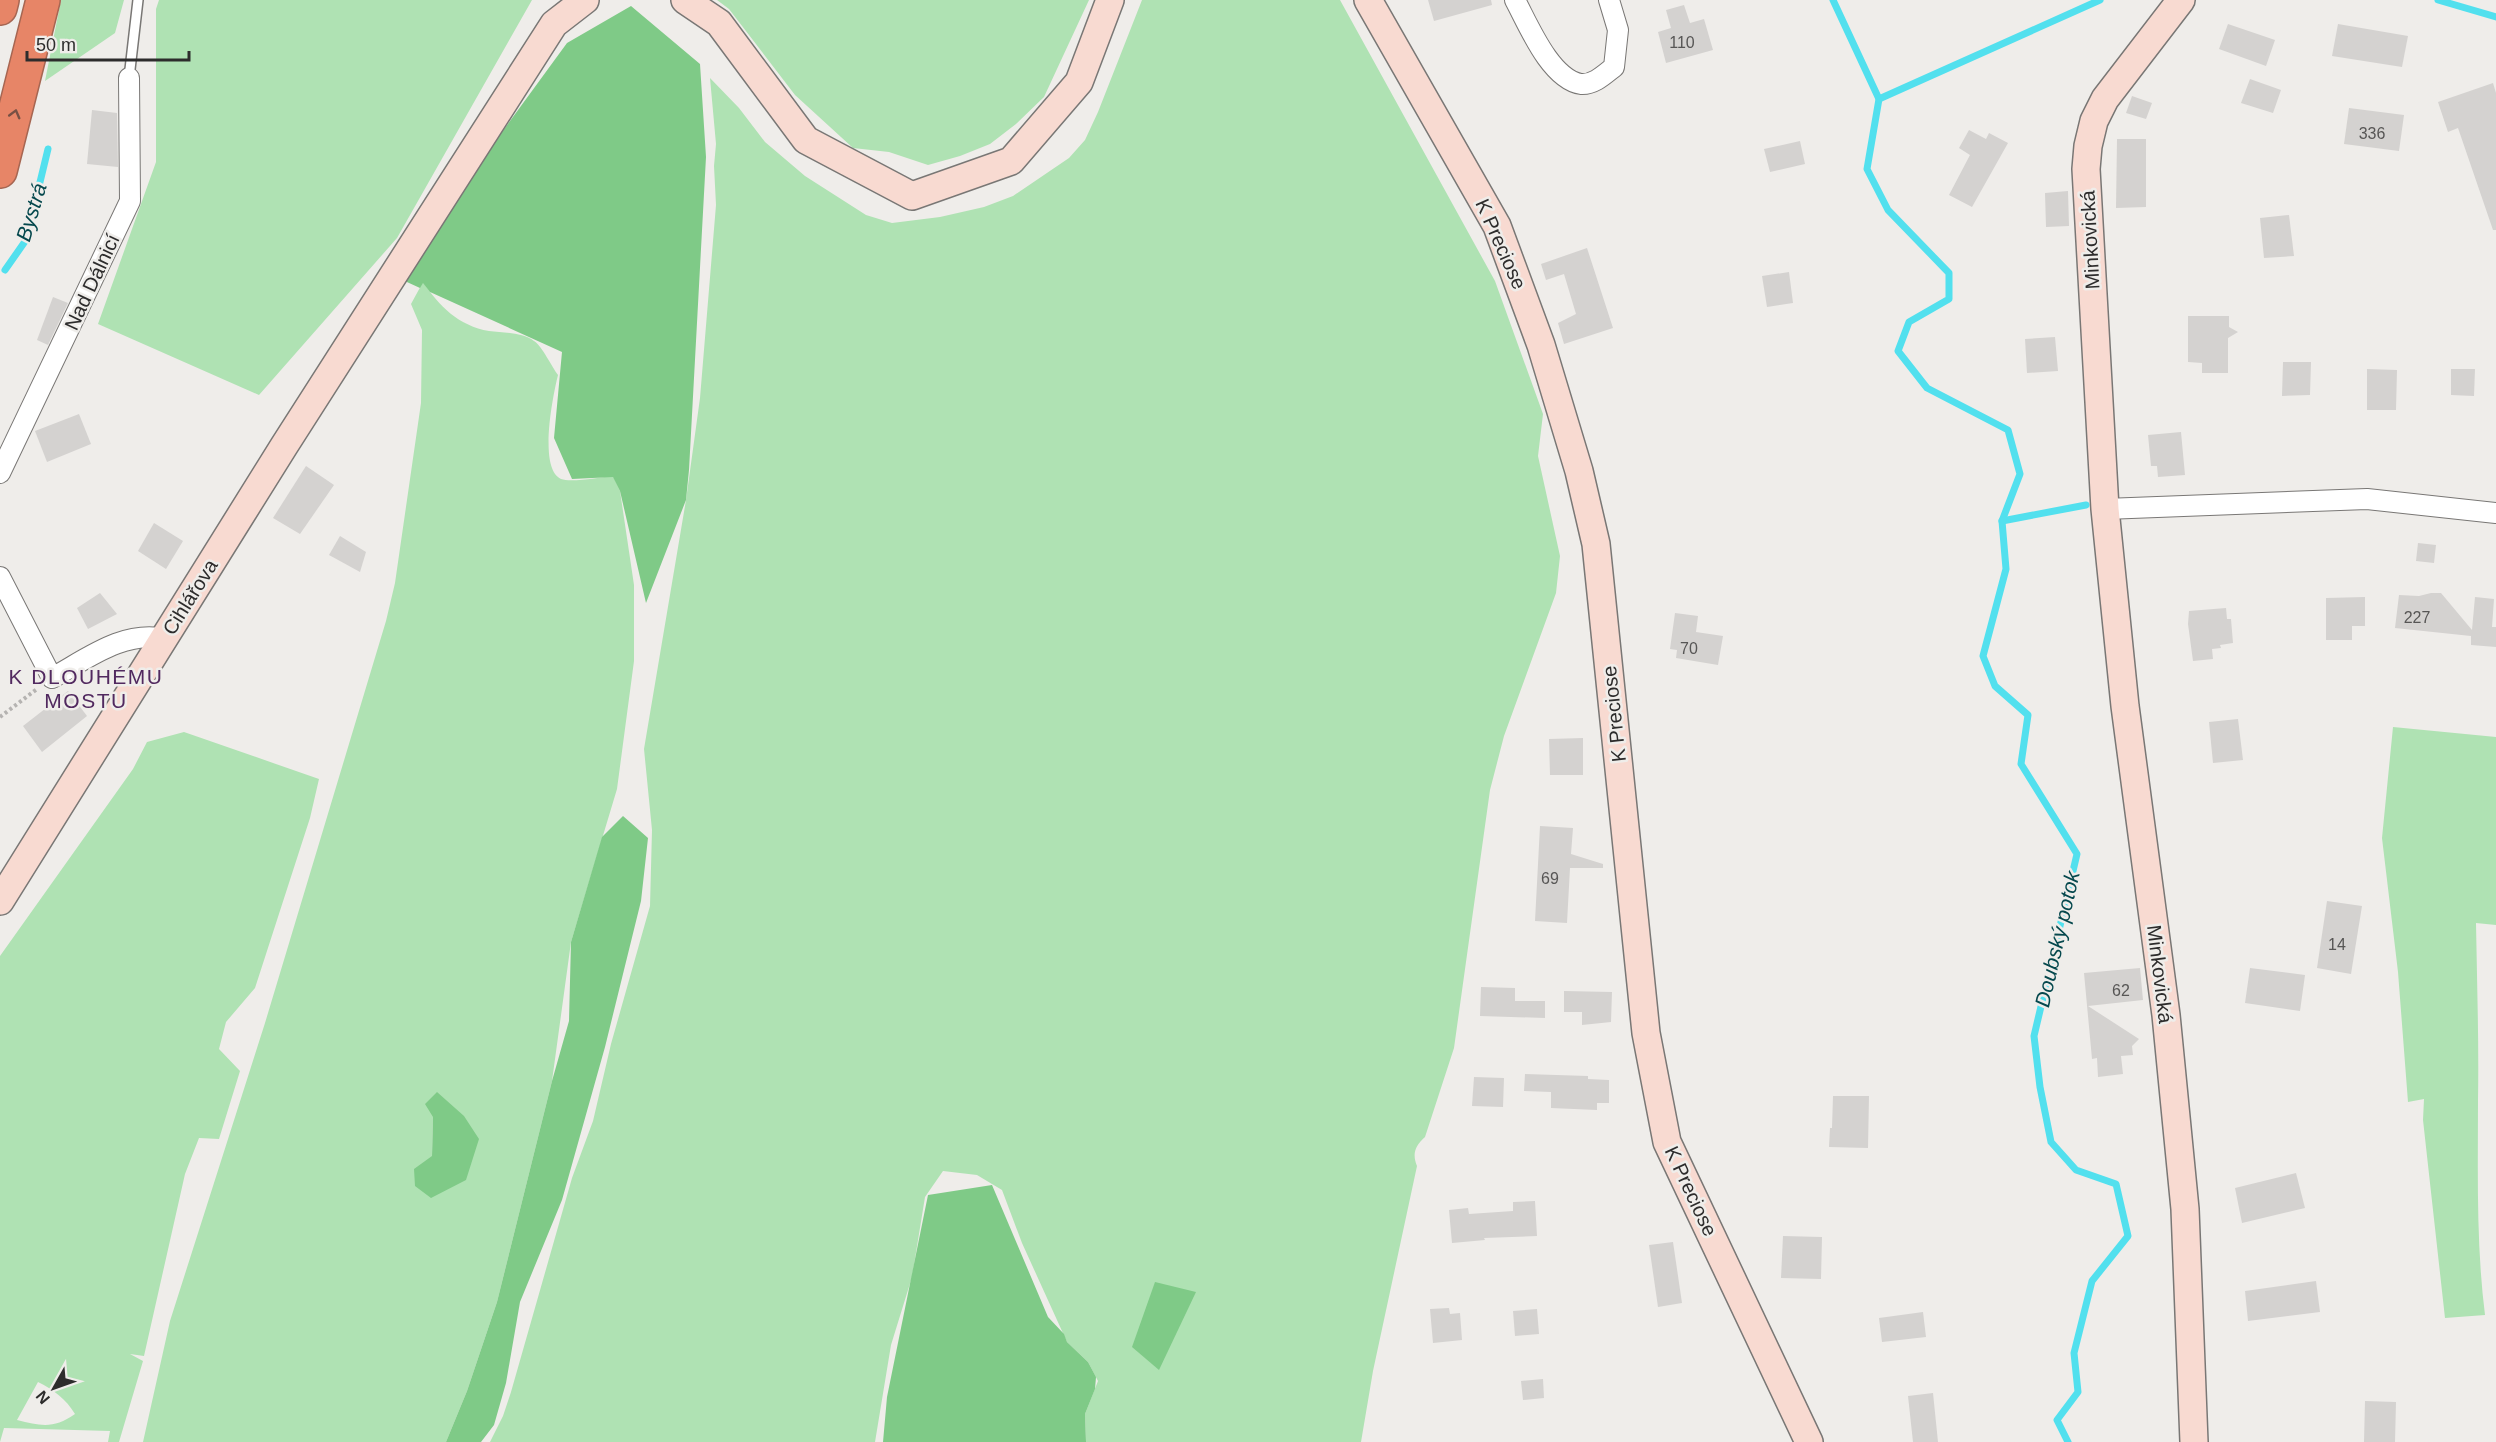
<svg xmlns="http://www.w3.org/2000/svg" width="2496" height="1442" font-family="Helvetica,sans-serif">
<rect width="100%" height="100%" fill="#efedea"/>
<g fill="#afe2b3" fill-rule="evenodd">
<polygon points="61,0 124,0 115,33 45,81"/>
<polygon points="159,0 532,0 397,238 259,395 98,324 156,162 156,9"/>
<polygon points="717,0 1089,0 1044,97 1016,124 990,144 960,156 928,165 889,152 853,148 795,95 729,9"/>
<path d="M1142,0H1340L1495,281L1543,414L1538,456L1560,556L1556,593L1504,736L1490,790L1454,1048L1425,1137C1415,1146 1412,1154 1417,1166L1373,1371L1361,1442H1086L1085,1414L1098,1381L1088,1362L1067,1342L1022,1243L1002,1190L977,1175L943,1171L925,1197L912,1277L891,1345L875,1442H490L503,1416L511,1392L572,1178L593,1121L611,1044L650,906L652,830L644,749L686,500L700,398L716,205L714,166L716,144L710,78L739,108L765,142L805,176L866,215L892,223L940,217L984,207L1013,196L1069,158L1085,140L1098,112Z"/>
<path d="M423,282C439,306 459,326 489,331C503,333 522,332 534,341C542,346 552,367 558,375C553,395 538,469 561,479C571,483 601,477 613,476L620,491L634,585V661L617,789L571,942L552,1081L497,1302L467,1391L446,1442H143L170,1321L265,1023L386,621L395,583L421,403L422,330L411,304ZM433,1117L466,1180L432,1157Z"/>
<path d="M2393,727L2496,737V925L2476,923C2477,983 2479,1042 2478,1101C2478,1172 2476,1244 2485,1315L2445,1318L2423,1120L2424,1099L2408,1102L2398,972L2382,838Z"/>
<path d="M184,732L319,779L310,818L255,988L226,1022L219,1049L240,1071L219,1139L199,1138L185,1174L144,1356L130,1354L143,1361L119,1442H108L110,1431L4,1428L0,1442V956L133,769L147,742ZM38,1382C54,1390 66,1399 75,1414C54,1429 41,1426 17,1420Z"/>
</g>
<g fill="#7fca87">
<polygon points="631,6 700,64 706,157 689,470 686,500 646,603 620,491 613,477 572,479 554,438 562,352 430,292 423,283 420,288 396,277 567,43"/>
<polygon points="623,816 648,838 641,901 605,1047 562,1200 520,1302 506,1383 494,1425 481,1442 446,1442 467,1391 497,1302 552,1081 569,1021 571,942 602,837"/>
<polygon points="437,1092 464,1116 479,1139 466,1180 431,1198 415,1186 414,1169 432,1156 433,1117 425,1104"/>
<polygon points="992,1185 1048,1317 1064,1334 1067,1342 1088,1362 1096,1377 1095,1389 1085,1414 1086,1442 883,1442 887,1397 928,1195"/>
<polygon points="1155,1282 1196,1292 1159,1370 1132,1347"/>
</g>
<g fill="none" stroke-linecap="round" stroke-linejoin="round">
<g stroke="#52e0ee" stroke-width="7">
<polyline points="1833,0 1879,99 1867,169 1888,210 1949,273 1949,299 1909,322 1898,351 1927,388 2008,430 2020,474 2002,521 2006,569 1983,656 1995,686 2028,715 2021,764 2077,854 2034,1036 2040,1087 2051,1142 2076,1170 2116,1184 2128,1236 2092,1281 2074,1353 2078,1392 2057,1420 2068,1442"/>
<polyline points="2438,0 2496,17"/>
<polyline points="1879,99 2100,0"/>
<polyline points="5,270 26,240 48,149"/>
<polyline points="2002,521 2086,505"/>
</g>
</g>
<g fill="#d4d2d0">
<polygon points="1428,0 1491,0 1492,5 1434,21"/>
<polygon points="1684,5 1690,23 1704,19 1713,50 1666,63 1658,32 1671,28 1666,10"/>
<polygon points="2228,24 2275,40 2266,66 2219,49"/>
<polygon points="2338,24 2408,36 2402,67 2332,56"/>
<polygon points="2250,79 2281,90 2273,113 2241,103"/>
<polygon points="2493,83 2496,93 2496,230 2493,230 2458,128 2448,132 2438,102"/>
<polygon points="2132,96 2152,103 2146,119 2126,113"/>
<polygon points="2349,108 2404,115 2399,151 2344,144"/>
<polygon points="92,110 117,113 118,167 87,164"/>
<polygon points="1969,130 1986,139 1989,133 2008,143 1972,207 1949,195 1970,155 1959,148"/>
<polygon points="2117,139 2146,139 2146,207 2116,208"/>
<polygon points="1800,141 1805,164 1770,172 1764,149"/>
<polygon points="2068,191 2069,226 2046,227 2045,193"/>
<polygon points="2289,215 2294,256 2264,258 2260,218"/>
<polygon points="1587,248 1613,328 1564,344 1558,323 1576,314 1564,274 1546,280 1541,264"/>
<polygon points="1789,272 1793,303 1767,307 1762,276"/>
<polygon points="53,297 68,303 48,345 37,340"/>
<polygon points="2188,316 2229,316 2229,327 2238,332 2228,338 2228,373 2202,373 2202,363 2188,362"/>
<polygon points="2055,337 2058,371 2027,373 2025,339"/>
<polygon points="2283,362 2311,362 2310,395 2282,396"/>
<polygon points="2367,369 2397,370 2396,410 2367,410"/>
<polygon points="2451,369 2475,369 2474,396 2451,395"/>
<polygon points="79,414 91,444 47,462 35,431"/>
<polygon points="2181,432 2185,475 2158,477 2157,466 2151,466 2148,435"/>
<polygon points="306,466 334,485 300,534 273,518"/>
<polygon points="154,523 183,541 166,569 138,551"/>
<polygon points="340,536 366,552 360,572 329,555"/>
<polygon points="2418,543 2436,545 2434,563 2416,561"/>
<polygon points="100,593 117,614 88,629 77,608"/>
<polygon points="2431,593 2441,593 2472,630 2475,597 2494,599 2492,627 2496,627 2496,647 2471,645 2471,636 2395,628 2399,595 2419,596"/>
<polygon points="2365,597 2365,626 2352,626 2352,640 2326,640 2326,598"/>
<polygon points="2226,608 2227,619 2231,619 2233,643 2220,645 2221,648 2212,649 2213,659 2193,661 2188,624 2189,611"/>
<polygon points="1675,613 1698,616 1696,632 1723,636 1718,665 1676,658 1677,650 1670,649"/>
<polygon points="68,691 87,716 42,752 23,726"/>
<polygon points="2238,719 2243,760 2213,763 2209,722"/>
<polygon points="1583,738 1583,775 1550,775 1549,739"/>
<polygon points="1540,826 1573,828 1571,854 1603,864 1603,868 1570,868 1567,923 1535,921"/>
<polygon points="2327,901 2362,906 2351,974 2317,968"/>
<polygon points="2140,968 2143,1000 2088,1006 2139,1039 2132,1046 2133,1055 2121,1056 2123,1074 2098,1077 2097,1058 2092,1059 2084,973"/>
<polygon points="2250,968 2305,975 2300,1011 2245,1003"/>
<polygon points="1481,987 1515,988 1515,1001 1545,1001 1545,1018 1480,1016"/>
<polygon points="1564,991 1612,992 1611,1022 1582,1025 1582,1012 1564,1012"/>
<polygon points="1525,1074 1588,1076 1588,1079 1609,1080 1609,1103 1597,1103 1597,1110 1551,1108 1551,1092 1524,1091"/>
<polygon points="1474,1077 1504,1078 1503,1107 1472,1106"/>
<polygon points="1833,1096 1869,1096 1868,1148 1829,1147 1830,1128 1832,1128"/>
<polygon points="2296,1173 2305,1208 2242,1223 2235,1188"/>
<polygon points="1535,1201 1537,1236 1484,1238 1485,1240 1452,1243 1449,1210 1468,1208 1469,1214 1513,1211 1513,1202"/>
<polygon points="1783,1236 1822,1237 1821,1279 1781,1278"/>
<polygon points="1673,1242 1682,1303 1658,1307 1649,1245"/>
<polygon points="2316,1281 2320,1312 2248,1321 2245,1291"/>
<polygon points="1449,1308 1450,1314 1460,1313 1462,1340 1433,1343 1430,1309"/>
<polygon points="1537,1309 1539,1334 1515,1336 1513,1311"/>
<polygon points="1923,1312 1926,1337 1882,1342 1879,1318"/>
<polygon points="1543,1379 1544,1398 1523,1400 1521,1381"/>
<polygon points="1933,1393 1938,1442 1913,1442 1908,1396"/>
<polygon points="2365,1401 2396,1402 2395,1442 2364,1442"/>
</g>
<g fill="none" stroke-linecap="round" stroke-linejoin="round">
<g stroke="#797775" stroke-width="12">
<polyline id="lane" points="129,78 138,0"/>
</g>
<g stroke="#797775" stroke-width="22">
<g id="street">
<path d="M1515,0C1528,24 1550,79 1581,84C1594,85 1605,74 1614,67L1618,30L1609,0"/>
<polyline points="0,473 130,201 129,78"/>
<polyline points="2105,509 2367,499 2496,513"/>
<path d="M0,577L52,678C87,659 123,630 165,639"/>
</g>
</g>
<g stroke="#797775" stroke-width="30">
<g id="secondary">
<polyline points="685,0 719,23 806,140 912,196 1011,161 1079,82 1110,0"/>
<polyline points="1368,0 1497,226 1541,345 1579,471 1596,544 1646,1033 1667,1142 1809,1442"/>
<polyline points="2181,0 2105,99 2094,121 2088,146 2086,169 2105,509 2125,706 2166,1015 2185,1209 2194,1442"/>
<polyline points="0,901 284,446 554,24 585,0"/>
</g>
</g>
<g stroke="#a66652" stroke-width="36">
<g id="highway">
<polyline points="0,8 2,0"/>
<polyline points="0,171 43,0"/>
</g>
</g>
<polyline stroke="#b5b3b1" stroke-width="4" stroke-dasharray="3 3" stroke-linecap="butt" points="0,717 37,689"/>
<use href="#lane" stroke="#fff" stroke-width="9"/>
<use href="#street" stroke="#fff" stroke-width="20"/>
<use href="#secondary" stroke="#f8dad1" stroke-width="27"/>
<use href="#highway" stroke="#e78567" stroke-width="33"/>
</g>
<defs><path id="oneway-chevron" d="M-2-3.5L2.5 0L-2 3.5" fill="none" stroke-width="1.6" stroke-linecap="round" stroke-linejoin="round" transform="scale(1.5)"/></defs>
<use stroke="#775044" href="#oneway-chevron" transform="translate(15 114) rotate(-75)"/>
<g text-anchor="middle" dominant-baseline="central" stroke-width="5" stroke-linejoin="round" paint-order="stroke">
<g font-size="16" fill="#575655">
<text x="1682" y="42">110</text>
<text x="2372" y="133">336</text>
<text x="2417" y="617">227</text>
<text x="1689" y="648">70</text>
<text x="1550" y="878">69</text>
<text x="2337" y="944">14</text>
<text x="2121" y="990">62</text>
</g>
<g font-size="20" fill="#2d2c2c" stroke="#efedea">
<text transform="translate(2090 240) rotate(-93)">Minkovická</text>
<text transform="translate(1501 244) rotate(66)">K Preciose</text>
<text transform="translate(92 282) rotate(-65)">Nad Dálnicí</text>
<text transform="translate(190 597) rotate(-58)">Cihlářova</text>
<text transform="translate(1614 714) rotate(-96)">K Preciose</text>
<text transform="translate(2160 974) rotate(83)">Minkovická</text>
<text transform="translate(1691 1191) rotate(65)">K Preciose</text>
</g>
<g font-size="21" font-style="italic" fill="#05484d" stroke="#efedea">
<text transform="translate(31 212) rotate(-73)">Bystrá</text>
<text transform="translate(2057 939) rotate(-77)">Doubský potok</text>
</g>
<g font-size="21" letter-spacing="1.5" fill="#51295f" stroke="#efedea">
<text x="86" y="676">K DLOUHÉMU<tspan x="86" dy="24">MOSTU</tspan></text>
</g>
</g>
<g transform="translate(54 1388) rotate(230)" stroke="#efedea" stroke-width="4.5" paint-order="stroke">
<path d="M0-4.5L10 22L0 15L-10 22Z" fill="#2d2c2c"/>
<text y="-9" font-size="16" font-weight="bold" text-anchor="middle" fill="#2d2c2c">N</text>
</g>
<path d="M27 51v9h162v-9" fill="none" stroke="#2d2c2c" stroke-width="3"/>
<text x="36" y="51" font-size="18" fill="#2d2c2c" stroke="#efedea" stroke-width="4.5" paint-order="stroke">50 m</text>
</svg>
